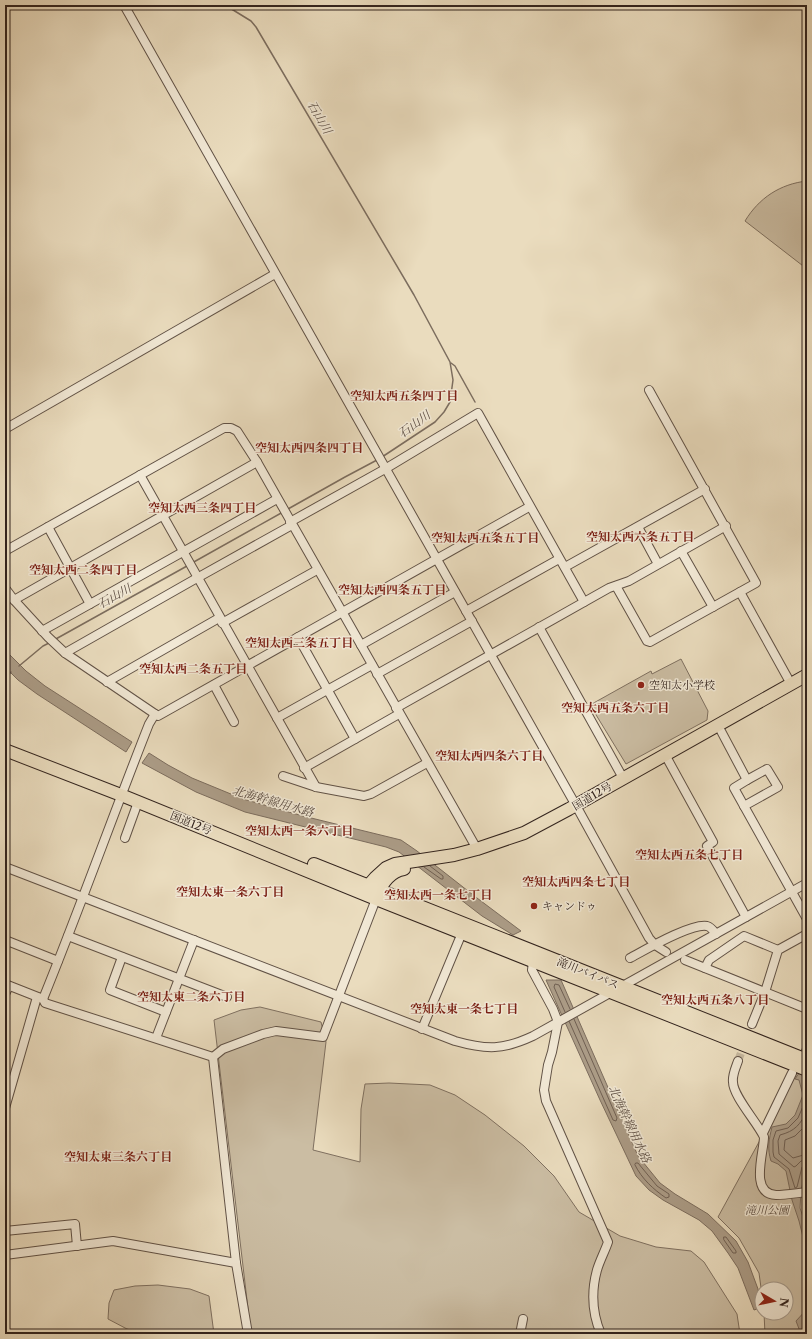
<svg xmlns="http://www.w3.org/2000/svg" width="812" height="1339" font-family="'Libre Caslon Text','Noto Serif JP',serif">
<rect width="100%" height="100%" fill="#eadcbe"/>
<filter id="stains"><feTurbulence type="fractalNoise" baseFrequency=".005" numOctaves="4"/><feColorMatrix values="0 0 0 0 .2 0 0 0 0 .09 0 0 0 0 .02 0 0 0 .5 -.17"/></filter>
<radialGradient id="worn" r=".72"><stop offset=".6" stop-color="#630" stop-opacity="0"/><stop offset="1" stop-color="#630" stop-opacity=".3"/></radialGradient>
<g fill="#cbbda3" stroke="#7f7060">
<path d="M807,181V269L745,221C759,198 780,184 807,181Z"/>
<polygon points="681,659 708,711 707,720 626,764 590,705 651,671 652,674"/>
<polygon points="260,1007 321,1022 326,1042 313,1150 360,1162 361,1109 365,1084 389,1083 430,1085 455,1095 485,1115 524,1146 554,1176 579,1212 620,1236 656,1247 691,1251 704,1262 737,1314 740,1334 251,1334 214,1020 241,1010"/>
<polygon points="807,1058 807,1334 765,1334 764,1313 786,1313 786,1289 762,1289 762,1295 759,1273 739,1238 718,1217 794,1078"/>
<polygon points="158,1285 190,1289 209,1296 214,1334 144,1334 127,1329 108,1319 109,1303 114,1290 135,1286"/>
</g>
<g fill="#ac9d88" stroke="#7c6d5e">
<polygon points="5,650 26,671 45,686 132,742 126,752 37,694 18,680 5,667"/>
<polygon points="149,753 168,765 192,778 243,799 303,816 401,840 417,851 477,898 521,931 513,935 482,916 399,852 386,847 245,812 196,792 142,763"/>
<polygon points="546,980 561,980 638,1156 660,1183 675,1194 708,1214 736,1241 748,1262 758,1289 760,1308 754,1310 738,1268 728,1253 712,1231 699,1220 663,1200 649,1190 636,1176 600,1100"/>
<path d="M807,1061V1163L801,1191L800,1208L807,1229V1253L799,1221L792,1200L786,1171L778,1164L771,1161C767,1149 769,1139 772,1127L786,1124L795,1115L803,1095L799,1080L795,1079Z"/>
<polygon points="807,1309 807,1334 801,1334 796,1321"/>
</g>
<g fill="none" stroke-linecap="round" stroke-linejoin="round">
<g stroke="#706053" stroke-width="1">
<polyline points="424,867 441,879 443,879 443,876 430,866"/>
<polyline points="565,1012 554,987 555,984 559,985 570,1009"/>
<polyline points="569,1021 613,1120 616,1121 617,1118 574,1019"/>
<polyline points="807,1097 798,1118 788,1128 776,1131 773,1140 773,1152 774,1157 789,1169 795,1188 797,1187 802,1167 807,1165"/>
<path d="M807,1111C800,1125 795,1131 780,1135L778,1141L779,1154L794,1167L796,1166L801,1161L807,1160"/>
<polyline points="807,1124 795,1136 785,1140 784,1150 793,1158 807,1154"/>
<path d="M636,1163H638L657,1186L669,1194V1197L666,1198C653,1189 642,1179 635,1165Z"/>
<polygon points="724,1237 726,1237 736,1251 736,1253 733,1253 724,1240"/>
</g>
<g stroke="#7c6d5e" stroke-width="1.5">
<polyline points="225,5 251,21 256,27 414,295 450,362 453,380 450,402 444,412 435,422 382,457"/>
<polyline points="451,363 455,366 475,402"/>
<polyline points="288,509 345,477 377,460"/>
<polyline points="192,563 283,512"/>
<polyline points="54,640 187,566"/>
<polyline points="19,666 43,646 49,643"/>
<polyline points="5,679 11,672"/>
</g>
<polyline stroke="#c5b79e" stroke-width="8" stroke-dasharray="8 4" stroke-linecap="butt" points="738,1061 752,1024"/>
<g stroke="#615246" stroke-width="10">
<g id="minor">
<polyline points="124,5 579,811 649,938 655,945 666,952"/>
<polyline points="5,429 275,274"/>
<polyline points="140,475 316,787"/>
<polyline points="290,522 385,469 478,413 584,602"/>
<polyline points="48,527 90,604"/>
<polyline points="638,527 658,564"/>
<polyline points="5,551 224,428 231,428 237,431 257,462 477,849"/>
<polyline points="681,551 713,607"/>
<polyline points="565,567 705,489"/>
<polyline points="616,586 647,641 650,642 756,583 649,390"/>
<polyline points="5,588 14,600 48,637 65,653 158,716 529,507"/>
<polyline points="740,592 791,684"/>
<polyline points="14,600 257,462"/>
<polyline points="466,611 559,559"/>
<polyline points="222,623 317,570"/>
<polyline points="539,627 623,778"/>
<polyline points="42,631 277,499"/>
<polyline points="298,637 355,739"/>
<polyline points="361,645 455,592"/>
<polyline points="65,653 197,578 292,525"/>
<polyline points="377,674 472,621"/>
<polyline points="107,682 219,618"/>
<polyline points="214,685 234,722"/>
<polyline points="396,708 609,588 629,581 726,526"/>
<polyline points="277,718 372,665"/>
<polyline points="721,731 747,780 734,788 807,919"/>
<polyline points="668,760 713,842 707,846 746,917"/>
<polyline points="304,768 399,714"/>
<polyline points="283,776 316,787 364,796 371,794 427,763"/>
<polyline points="744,806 778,787 767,769 747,780"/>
<polyline points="125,838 138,802"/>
<path d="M5,867L455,1041C487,1050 503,1050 533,1036L807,883"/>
<polyline points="68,936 227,997"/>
<polyline points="5,940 58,961"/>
<polyline points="122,957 110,990 166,1012"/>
<path d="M630,958C645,950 691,923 707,926C711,927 713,930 716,934"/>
<polyline points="685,960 807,1009"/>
<path d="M533,961L532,970L553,1009L558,1022L552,1052L548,1065L544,1090L546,1101L608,1242C605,1251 600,1260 597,1270C591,1292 592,1313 601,1334"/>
<polyline points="705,968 709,960 744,936 778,950"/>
<polyline points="5,984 43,999 45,1003 213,1057"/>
<polyline points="5,994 9,986"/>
<path d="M43,999C80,908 113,815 149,724L155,714"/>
<polyline points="752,1024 765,992 778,950 807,934"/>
<polyline points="422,1029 464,928"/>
<polyline points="156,1038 194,940"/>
<polyline points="806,1051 807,1050"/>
<polyline points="213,1057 236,1263 248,1334"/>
<polyline points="213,1057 223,1049 263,1034 276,1031 323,1037 376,899"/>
<path d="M738,1061C736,1067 732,1075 733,1082C733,1096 757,1122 764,1137C764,1152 749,1194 776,1195C786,1195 797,1193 807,1192"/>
<polyline points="5,1108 37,997"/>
<polyline points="763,1133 792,1073"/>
<polyline points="5,1231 75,1224 77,1246"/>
<polyline points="5,1255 113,1241 236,1263"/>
<polyline points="520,1334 523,1319"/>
</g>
</g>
<g stroke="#33241e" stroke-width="14">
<g id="highway">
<polyline points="5,750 121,795 376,899 807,1070"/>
<polyline points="314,864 807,1060"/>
<polyline points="368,886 375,878 386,868 395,864 454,855 477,849 524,833 569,809 807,675"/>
<path d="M376,897C381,885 390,871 404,869"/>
</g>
</g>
<use href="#minor" stroke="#f1e8d5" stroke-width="8"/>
<use href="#highway" stroke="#eadcbe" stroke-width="12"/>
</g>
<g fill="#8f2418" stroke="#f1e8d5" stroke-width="1.5">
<circle cx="641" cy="685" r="4"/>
<circle cx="534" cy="906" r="4"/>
</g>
<g text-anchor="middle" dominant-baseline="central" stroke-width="3" stroke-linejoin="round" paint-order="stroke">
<g font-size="11" fill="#33241e" stroke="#f1e8d5" text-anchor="start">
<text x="649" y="685">空知太小学校</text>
<text x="542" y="906">キャンドゥ</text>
</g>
<g font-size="11" fill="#33241e" stroke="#f1e8d5">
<text transform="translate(592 796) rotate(-30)">国道12号</text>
<text transform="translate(191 823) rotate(22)">国道12号</text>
<text transform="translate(588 973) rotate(22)">滝川バイパス</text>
</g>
<g font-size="11" font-style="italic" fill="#594a3f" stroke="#f1e8d5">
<text x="767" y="1210">滝川公園</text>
</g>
<g font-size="12" font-style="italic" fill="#5d4e43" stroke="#f1e8d5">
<text transform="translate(320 117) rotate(60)">石山川</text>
<text transform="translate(414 424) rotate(-36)">石山川</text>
<text transform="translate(114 596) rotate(-29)">石山川</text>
<text transform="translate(273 801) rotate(16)">北海幹線用水路</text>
<text transform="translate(630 1124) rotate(65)">北海幹線用水路</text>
</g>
<g font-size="12" font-weight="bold" fill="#7a1f14" stroke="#f1e8d5">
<text x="404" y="395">空知太西五条四丁目</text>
<text x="309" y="447">空知太西四条四丁目</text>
<text x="202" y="507">空知太西三条四丁目</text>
<text x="640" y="536">空知太西六条五丁目</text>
<text x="485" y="537">空知太西五条五丁目</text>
<text x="83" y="569">空知太西二条四丁目</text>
<text x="392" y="589">空知太西四条五丁目</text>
<text x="299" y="642">空知太西三条五丁目</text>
<text x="193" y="668">空知太西二条五丁目</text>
<text x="615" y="707">空知太西五条六丁目</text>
<text x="489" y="755">空知太西四条六丁目</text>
<text x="299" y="830">空知太西一条六丁目</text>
<text x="689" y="854">空知太西五条七丁目</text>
<text x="576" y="881">空知太西四条七丁目</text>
<text x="230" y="891">空知太東一条六丁目</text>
<text x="438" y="894">空知太西一条七丁目</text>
<text x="191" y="996">空知太東二条六丁目</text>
<text x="715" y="999">空知太西五条八丁目</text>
<text x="464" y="1008">空知太東一条七丁目</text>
<text x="118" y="1156">空知太東三条六丁目</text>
</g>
</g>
<rect width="812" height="1339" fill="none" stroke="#eadcbe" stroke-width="20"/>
<rect x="6" y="6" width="800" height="1327" fill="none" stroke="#33241e" stroke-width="2"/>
<rect x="10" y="10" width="792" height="1319" fill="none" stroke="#33241e"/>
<g transform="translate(774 1301) rotate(99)"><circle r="19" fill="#f1e8d5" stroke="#a59a8c"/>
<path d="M0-3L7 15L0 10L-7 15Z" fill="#8f2418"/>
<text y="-6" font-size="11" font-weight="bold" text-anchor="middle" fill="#33241e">N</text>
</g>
<rect width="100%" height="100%" filter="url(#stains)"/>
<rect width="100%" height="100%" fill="url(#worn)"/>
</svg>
